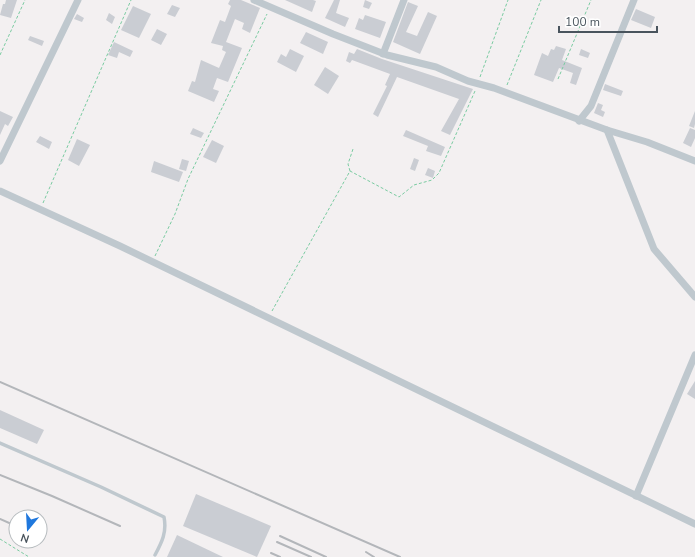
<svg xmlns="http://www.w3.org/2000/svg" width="695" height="557" font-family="'Nunito Sans',sans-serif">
<rect width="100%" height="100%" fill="#f3f0f1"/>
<g fill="#cacdd3">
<polygon points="6,0 17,0 11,18 0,15 3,4 5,4"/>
<polygon points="230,0 241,0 260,8 250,33 242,29 244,23 235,19 226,42 242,48 228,82 217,78 213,89 219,91 214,102 188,91 192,81 195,82 201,60 219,68 226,52 222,50 223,46 211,43 220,20 225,22 231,6 228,4"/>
<polygon points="285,0 313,0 316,1 312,12"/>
<polygon points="334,0 340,0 336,13 349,18 345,27 325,18"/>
<polygon points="365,0 372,3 369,9 363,7"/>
<polygon points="408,2 418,6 406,32 417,36 428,12 437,16 420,54 393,42"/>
<polygon points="172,5 180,8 175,17 167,14"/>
<polygon points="133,6 151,14 139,38 121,30"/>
<polygon points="636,9 655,17 651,28 631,20"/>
<polygon points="109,13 115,17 112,24 106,20"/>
<polygon points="77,14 84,18 82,22 74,19"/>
<polygon points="365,15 386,22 380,38 355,29 359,18 363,20"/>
<polygon points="157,29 167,34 161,45 151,40"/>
<polygon points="306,32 328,42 323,54 300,43"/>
<polygon points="30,36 44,41 42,46 28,40"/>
<polygon points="114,42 133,51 130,57 119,52 117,58 108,55"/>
<polygon points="556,46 566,49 562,60 582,68 576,85 570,83 573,73 559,68 553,82 534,75 542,53 548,56 551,49 554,50"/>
<polygon points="290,49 304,56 296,72 277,62 281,54 286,57"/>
<polygon points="357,49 382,59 473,89 450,135 441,131 459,99 397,77 378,117 373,114 387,86 385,85 390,74 352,60 350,63 346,61 349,52 354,54"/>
<polygon points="581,49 590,53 588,58 579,55"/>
<polygon points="325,67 339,76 328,94 314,85"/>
<polygon points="605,84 623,91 621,96 603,90"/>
<polygon points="598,103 603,105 601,110 605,112 603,117 594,113"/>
<polygon points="0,111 13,117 8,126 5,124 0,135"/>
<polygon points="695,111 695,124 694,128 689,126"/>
<polygon points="193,128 204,133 201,138 190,134"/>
<polygon points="690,128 695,130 695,138 691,147 683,143"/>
<polygon points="406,130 445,147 441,156 426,151 428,146 403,136"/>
<polygon points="40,136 52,142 49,149 36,142"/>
<polygon points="77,139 90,145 79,166 68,160"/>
<polygon points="212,140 224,146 216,163 203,157"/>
<polygon points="414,158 419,160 415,171 410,169"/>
<polygon points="182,159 189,161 186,171 179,169"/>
<polygon points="154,161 183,172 179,182 151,172"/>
<polygon points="428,168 435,171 433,178 425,175"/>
<polygon points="695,381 695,399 687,394"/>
<polygon points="0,410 44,430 37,444 0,428"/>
<polygon points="196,494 271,526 257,557 183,526"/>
<polygon points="177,535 223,557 167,557"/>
</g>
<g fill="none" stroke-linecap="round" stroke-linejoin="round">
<g stroke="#7acba1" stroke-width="1" stroke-dasharray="3 2" stroke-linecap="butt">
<polyline points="0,55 25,0"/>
<polyline points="480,77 508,0"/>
<polyline points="558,79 591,0"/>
<polyline points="507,85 541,0"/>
<polyline points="350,171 348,164 353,149"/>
<polyline points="43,203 131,0"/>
<polyline points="155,256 175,214 188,179 267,14"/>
<polyline points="272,311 350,171 399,197 414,185 432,180 439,173 475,91"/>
<polyline points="0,539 29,557"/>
</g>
<path stroke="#bfc8ce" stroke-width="3.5" d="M0,443L101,487L164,517C167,532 162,542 155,555"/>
<g stroke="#bfc8ce" stroke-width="7">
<polyline points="254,0 333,34 387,55 436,67 468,81 494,88 607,130 654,249 695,297"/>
<polyline points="383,54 404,0"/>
<polyline points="579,121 591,106 634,0"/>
<polyline points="607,130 647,142 695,161"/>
<polyline points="0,161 78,0"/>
<polyline points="0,191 120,246 695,524"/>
<polyline points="636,496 695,355"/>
</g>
<g stroke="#b3b6ba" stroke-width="2">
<polyline points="0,382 400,557"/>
<polyline points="0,475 52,496 120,526"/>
<polyline points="0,519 16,526"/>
<polyline points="280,536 326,557"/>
<polyline points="277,542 311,557"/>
<polyline points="366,552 374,557"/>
<polyline points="271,553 280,557"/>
</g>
</g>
<g transform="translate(28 529) rotate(198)"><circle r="19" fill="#ffffff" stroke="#b6bbbe"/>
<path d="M0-3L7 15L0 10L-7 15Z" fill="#2078dd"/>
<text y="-6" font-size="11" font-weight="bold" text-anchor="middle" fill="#49545d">N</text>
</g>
<path d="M559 26v6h98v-6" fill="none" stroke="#49545d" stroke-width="2"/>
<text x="565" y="26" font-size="12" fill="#49545d" stroke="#ffffff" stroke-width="3" paint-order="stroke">100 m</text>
</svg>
